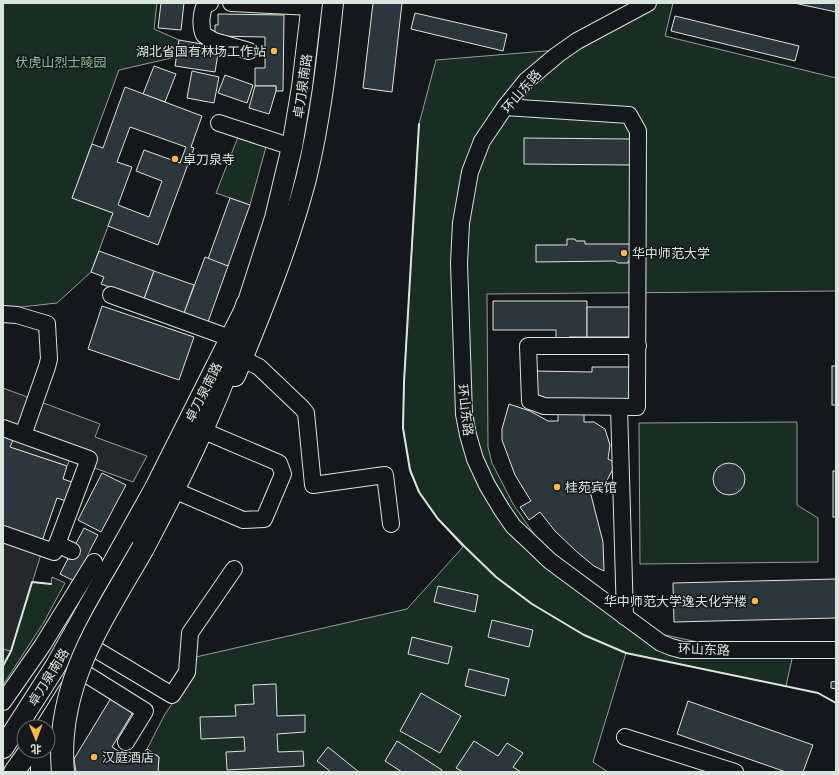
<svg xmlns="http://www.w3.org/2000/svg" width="839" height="775" font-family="Ubuntu,'Noto Sans SC',sans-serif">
<rect width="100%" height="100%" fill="#14181c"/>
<g fill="#1a2d24" stroke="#939e99">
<polygon points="3,3 157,3 154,29 179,40 176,57 119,70 72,198 113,213 91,272 57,303 3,309"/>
<polygon points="657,3 673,3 665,36 836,78 836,291 487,294 488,447 492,463 513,504 565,578 590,601 610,613 665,635 698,642 792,659 786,686 626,653 593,762 608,772 158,772 159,757 147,749 165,714 192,675 196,657 407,609 463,547 438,519 419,492 410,470 403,428 404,382 419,124 436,60 582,48"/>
<polygon points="238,137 266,147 250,205 216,193"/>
<polygon points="797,422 797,505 818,518 818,562 640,564 639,423"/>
<polygon points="52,577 65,583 44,622 3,685 3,649 11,651 32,582 51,584"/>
</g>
<g fill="#24282b" stroke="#939e99">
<polygon points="3,388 100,424 95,437 147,456 133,482 70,459 67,466 3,445"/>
<polygon points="3,538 42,551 11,651 3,649"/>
</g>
<g fill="#2c363c" stroke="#d8e6dc" fill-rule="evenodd">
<polygon points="161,3 184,3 181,30 158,28"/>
<polygon points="373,3 402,3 392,92 363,88"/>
<polygon points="794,3 836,3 836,12"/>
<polygon points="415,13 507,34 503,51 411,29"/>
<polygon points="218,14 284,15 283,91 276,91 276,86 255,86 255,68 265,68 265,37 215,36 215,25 218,25"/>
<polygon points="675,16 799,46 795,61 671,31"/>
<polygon points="179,40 219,47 215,72 175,66"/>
<polygon points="154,66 176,74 165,102 143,94"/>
<polygon points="192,71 219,77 214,103 187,98"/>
<polygon points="225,75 253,85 247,103 218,93"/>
<polygon points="255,86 276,86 276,91 269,114 249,108"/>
<path d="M125,87L202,116L191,147L194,148L158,245L108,226L113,213L72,198L92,144L103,148ZM130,127L186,147L180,163L144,150L136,171L162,181L149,217L118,205L132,167L117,162Z"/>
<polygon points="524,138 630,139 630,165 524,164"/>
<polygon points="230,198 250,205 228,266 208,259"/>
<polygon points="567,239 575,239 576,241 585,241 585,244 631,244 631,261 628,261 628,263 618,263 615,261 536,262 536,245 567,245"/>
<polygon points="99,251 154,271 144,299 101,284 104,277 91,272"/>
<polygon points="205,257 228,266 208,322 184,313"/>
<polygon points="154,271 194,285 184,313 144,299"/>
<polygon points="493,301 587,301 587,337 569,337 569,341 556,341 556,330 493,330"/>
<polygon points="102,306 194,337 179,380 88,349"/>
<rect x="587" y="307" width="44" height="30"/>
<rect x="832" y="366" width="4" height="39"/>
<polygon points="592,367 631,367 631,399 535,399 535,371 592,372"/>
<polygon points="509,404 530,411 548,421 558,421 558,413 584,413 584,422 594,422 605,429 610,445 608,459 616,463 602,490 594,484 590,491 603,542 604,571 594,566 577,552 555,531 540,512 529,520 520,507 531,501 515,475 502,440 502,429"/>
<polygon points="3,434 14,438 10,447 67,466 63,479 72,482 66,501 57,498 42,541 3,528"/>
<circle cx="729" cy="479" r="16"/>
<rect x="833" y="471" width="3" height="46"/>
<polygon points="102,473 126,485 101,532 78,520"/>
<polygon points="84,528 98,535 74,581 60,574"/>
<polygon points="836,579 836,618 674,622 673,583"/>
<polygon points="438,586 478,595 475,612 434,602"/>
<polygon points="492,620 533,630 529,647 488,637"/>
<polygon points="412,637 452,647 448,664 408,654"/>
<polygon points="469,669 509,679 505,696 465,686"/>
<polygon points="836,681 836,689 831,688 831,682"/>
<polygon points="276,684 277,716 305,715 305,732 277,734 278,752 303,751 304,766 227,770 226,752 245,751 244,737 201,739 200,717 236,716 235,705 254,704 253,685"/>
<polygon points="421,693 461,716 440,753 400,731"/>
<polygon points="111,698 133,712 112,747 138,763 147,749 159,757 158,772 76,772 74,759"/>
<polygon points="688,701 813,745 803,772 786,772 677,734"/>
<polygon points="397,741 442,770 441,772 402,772 385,761"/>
<polygon points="474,741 498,756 507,743 523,753 513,767 521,772 463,772 456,768"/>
<polygon points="328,747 359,772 331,772 317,761"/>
</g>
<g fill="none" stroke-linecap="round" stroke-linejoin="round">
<polyline stroke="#313739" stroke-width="16" stroke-dasharray="16 8" stroke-linecap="butt" points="72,551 86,558"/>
<g stroke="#d8e6dc" stroke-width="18">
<g id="minor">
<path d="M210,3L205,5C201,13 200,27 204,35L214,41L249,51"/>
<polyline points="231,3 312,7"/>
<polyline points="648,3 577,41 557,55 526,81 505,107 482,141 470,172 461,223 459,263 464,414 468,435 475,459 487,485 502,510 513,526 528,540 550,561 661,643 671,647 682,650 836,650"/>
<polyline points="505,107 629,115 638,131 637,407 544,406 530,401 528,346 638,346"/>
<polyline points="219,123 292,147"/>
<polyline points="111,295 230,338"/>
<polyline points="3,314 17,315 47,324 49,359 47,367 23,435"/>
<polyline points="243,359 259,367 302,408 306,413 313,485 385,475 391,524"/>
<polyline points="619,407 625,617"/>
<polyline points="3,428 89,459 54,552 3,534"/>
<polyline points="183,494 243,520 264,519 283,474 279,463 211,434"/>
<polyline points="57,544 72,551"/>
<polyline points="95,649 172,695 187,672 190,633 234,569"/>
<polyline points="81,671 145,711 126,742"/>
<polyline points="3,702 42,646 94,562"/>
<polyline points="625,737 735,772"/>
</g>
</g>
<g stroke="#d8e6dc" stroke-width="22">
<g id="major">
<path d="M235,376C262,311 288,247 306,179C320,122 327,62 333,3"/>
<polyline points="46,727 69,690"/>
<polyline points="3,748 55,667 155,488 247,305 275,218 292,147 302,87 312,3"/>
<polyline points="14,772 29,751"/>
<polyline points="41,772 41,751"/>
</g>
</g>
<g stroke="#d8e6dc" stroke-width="24">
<path id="highway" d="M143,548C178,482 212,414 237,343C241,331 243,318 247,305"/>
</g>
<use href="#minor" stroke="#14181c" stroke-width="16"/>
<use href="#major" stroke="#14181c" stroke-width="20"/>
<use href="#highway" stroke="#14181c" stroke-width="22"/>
<g stroke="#d8e6dc" stroke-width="24" stroke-linecap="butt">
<path id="highway-bridge" d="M63,772C55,685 102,620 143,548"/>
</g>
<use href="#highway-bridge" stroke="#14181c" stroke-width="22"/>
<g stroke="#d8e6dc" stroke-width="2">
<polyline points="419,124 404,382 403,428 410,470 419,492 438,519 464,546 496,577 532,604 584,635 626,653 818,693 836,703"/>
<polyline points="3,666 11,651 32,582 51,584"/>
</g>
</g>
<g fill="#ffb74d" stroke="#14181c" stroke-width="1.5">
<circle cx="274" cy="51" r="4"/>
<circle cx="175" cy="159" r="4"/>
<circle cx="624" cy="253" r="4"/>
<circle cx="557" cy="487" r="4"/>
<circle cx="755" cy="601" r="4"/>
<circle cx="94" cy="757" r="4"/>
</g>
<g text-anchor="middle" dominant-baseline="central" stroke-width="3" stroke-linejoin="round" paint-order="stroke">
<g font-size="13" fill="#d8e6dc" stroke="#14181c" text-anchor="start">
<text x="266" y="51" text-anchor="end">湖北省国有林场工作站</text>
<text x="183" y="159">卓刀泉寺</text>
<text x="632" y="253">华中师范大学</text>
<text x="565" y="487">桂苑宾馆</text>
<text x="747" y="601" text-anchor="end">华中师范大学逸夫化学楼</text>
<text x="102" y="757">汉庭酒店</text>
</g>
<g font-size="13" fill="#8ac095" stroke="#14181c">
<text x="61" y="62">伏虎山烈士陵园</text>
</g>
<g font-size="13" fill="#d8e6dc" stroke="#14181c">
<text transform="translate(302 86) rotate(-82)">卓刀泉南路</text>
<text transform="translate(521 91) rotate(-49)">环山东路</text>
<text transform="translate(203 392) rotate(-63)">卓刀泉南路</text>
<text transform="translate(466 410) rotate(83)">环山东路</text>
<text transform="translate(704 649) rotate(2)">环山东路</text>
<text transform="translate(48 677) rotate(-58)">卓刀泉南路</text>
</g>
</g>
<rect width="839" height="775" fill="none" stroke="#d8e6dc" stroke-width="8"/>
<g transform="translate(36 739) rotate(179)"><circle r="19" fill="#14181c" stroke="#626a69"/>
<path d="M0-3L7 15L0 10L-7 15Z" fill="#ffb74d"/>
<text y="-6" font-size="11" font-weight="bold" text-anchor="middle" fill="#d8e6dc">北</text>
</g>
</svg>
